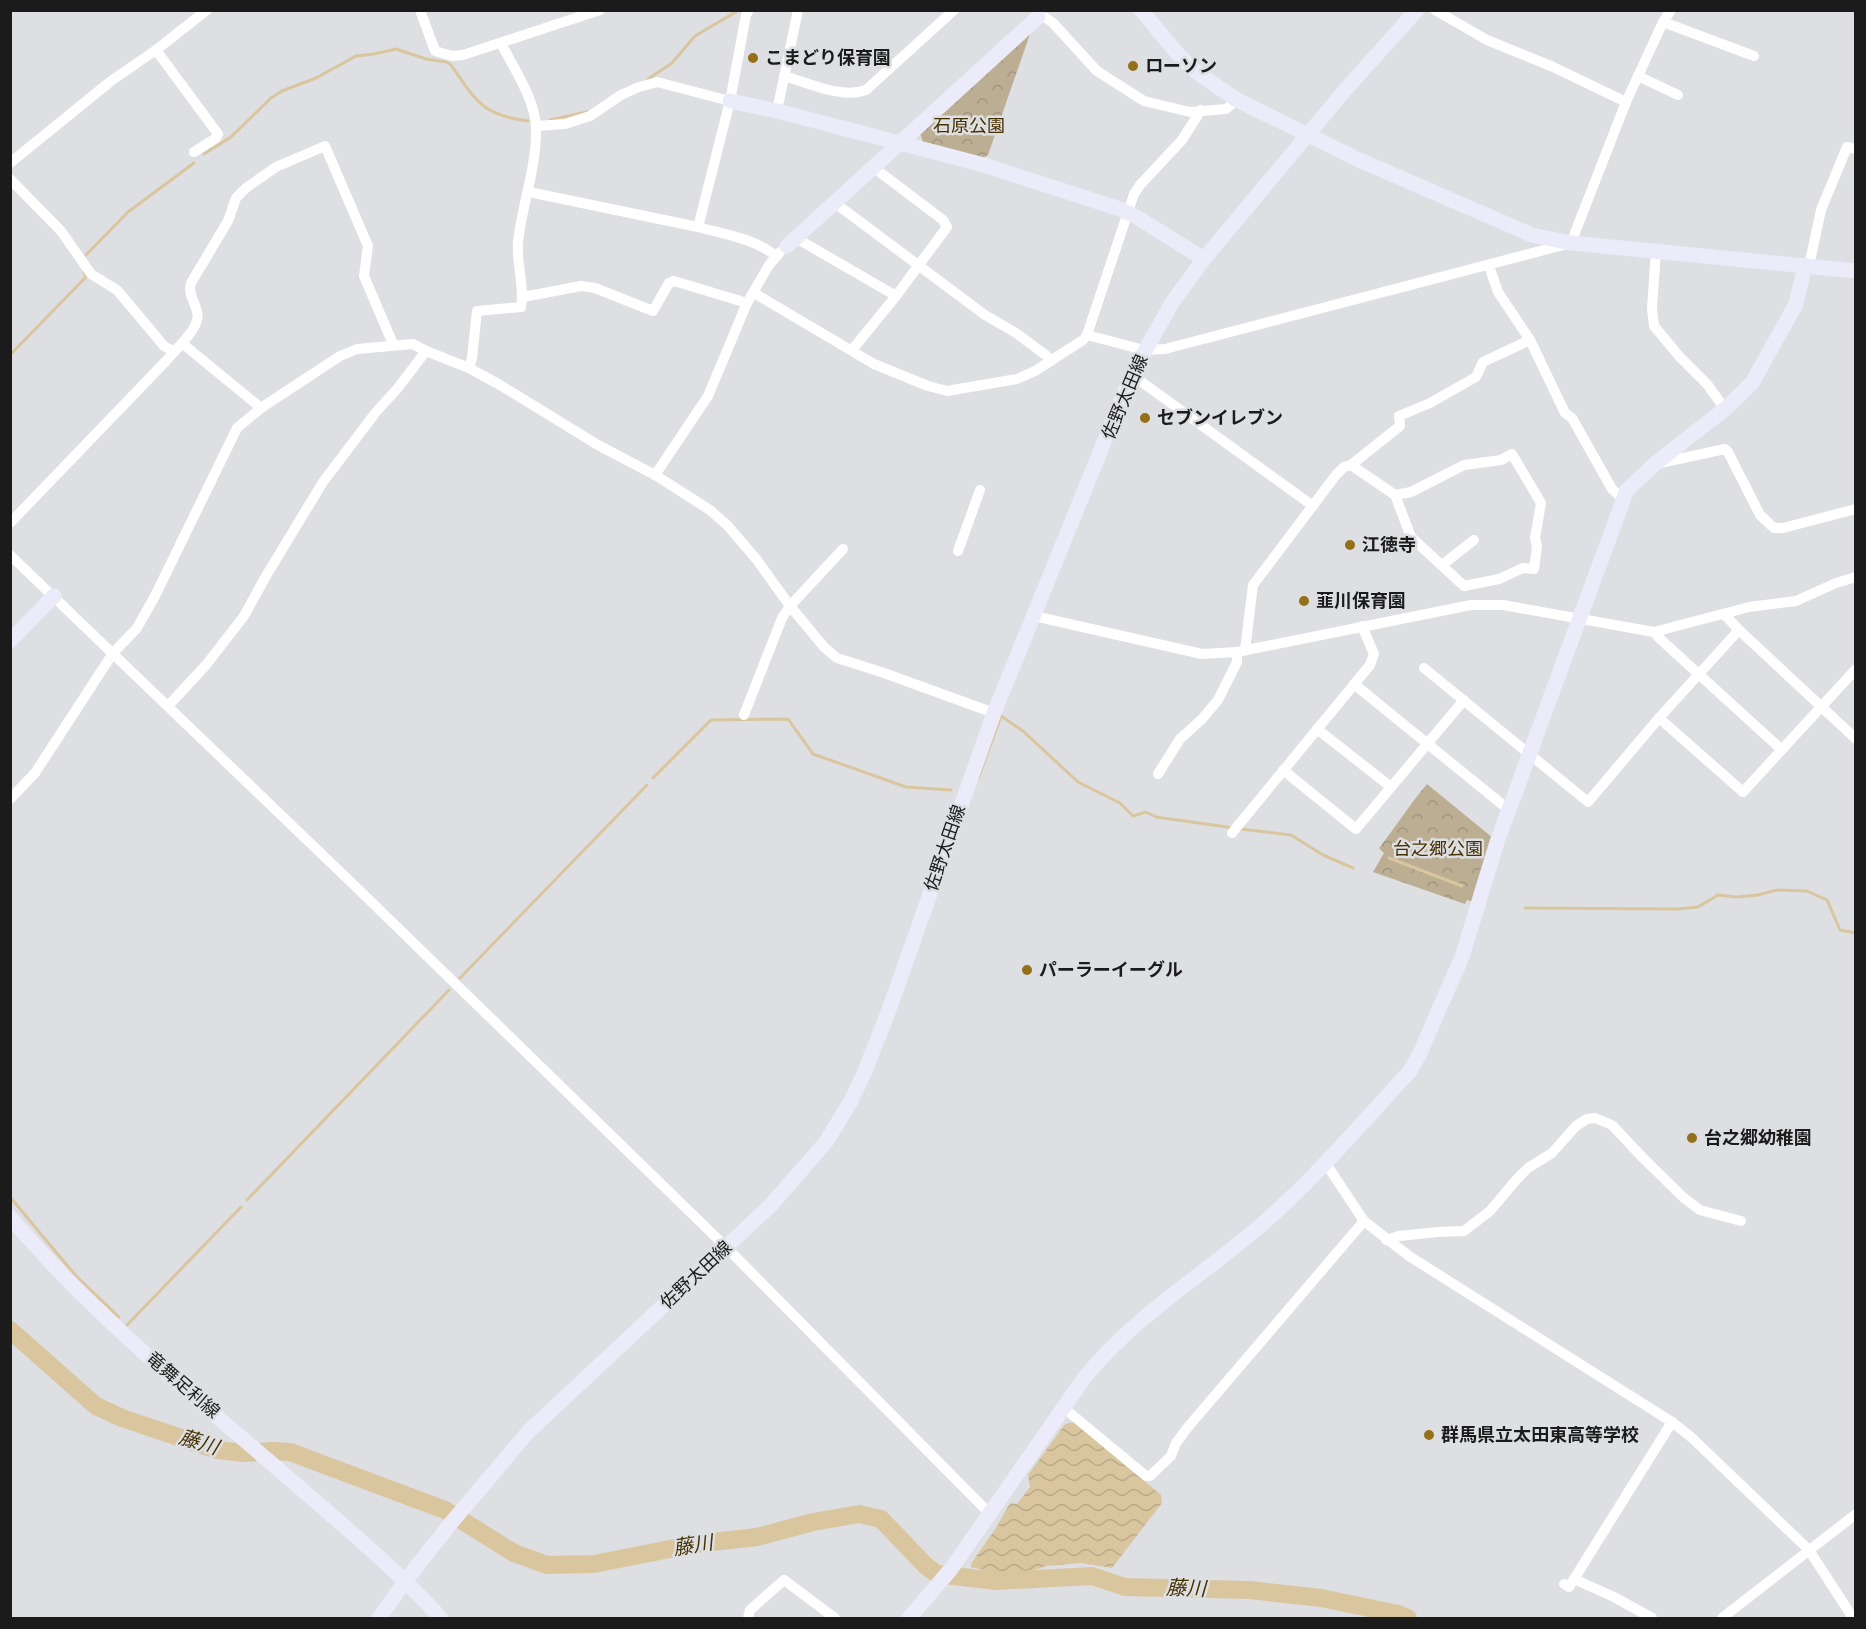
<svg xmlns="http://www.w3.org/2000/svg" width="1866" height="1629" font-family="Arial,'Noto Sans JP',sans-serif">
<defs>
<pattern id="park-crowns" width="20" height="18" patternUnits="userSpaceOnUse" patternTransform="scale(1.5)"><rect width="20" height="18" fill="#bbae93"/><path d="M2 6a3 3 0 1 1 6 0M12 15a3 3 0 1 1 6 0" fill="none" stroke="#a0957e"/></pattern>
<pattern id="water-waves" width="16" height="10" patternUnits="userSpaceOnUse" patternTransform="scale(1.5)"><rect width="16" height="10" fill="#d9c69f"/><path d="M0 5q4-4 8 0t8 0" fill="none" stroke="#baaa88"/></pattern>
</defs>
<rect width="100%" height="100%" fill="#dedfe2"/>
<g fill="url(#park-crowns)">
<polygon points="1031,31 988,155 983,158 923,142 920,133"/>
<path d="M1427,784L1493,838L1473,902L1467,900L1465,904L1373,872L1384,853L1379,848C1396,827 1409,805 1427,784Z"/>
</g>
<polygon fill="url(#water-waves)" points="1074,1422 1161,1495 1162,1503 1112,1568 1081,1563 1047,1566 1026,1572 996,1573 971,1567 972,1562 996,1528 1010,1503 1017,1504 1030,1487 1028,1475 1065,1424"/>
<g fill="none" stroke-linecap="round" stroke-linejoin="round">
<g stroke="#d9c69f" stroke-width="3">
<polyline points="648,79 672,63 695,36 739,10"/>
<polyline points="550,120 587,112"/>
<path d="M204,154L231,137L271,98L282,91L316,78L356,56L374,54L396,49L426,59L446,62L451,65C477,102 482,115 528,121"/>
<polyline points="86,255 128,212 194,163"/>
<polyline points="10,355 86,277 84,272"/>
<polyline points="653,778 711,720 788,719 813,754 906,787 951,790"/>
<polyline points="978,779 1001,716 1023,731 1078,782 1120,803 1133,816 1146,812 1156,817 1234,828"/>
<polyline points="1241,829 1291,835 1323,855 1353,868"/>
<polyline points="1389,858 1462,886"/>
<polyline points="1525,908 1678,909 1698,907 1718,895 1736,897 1758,895 1777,890 1807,891 1827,900 1840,930 1856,933"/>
<polyline points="460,978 647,785"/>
<polyline points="10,1197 76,1276 119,1317"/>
<polyline points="247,1200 449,990"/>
<polyline points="127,1325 241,1207"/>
<polyline points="964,1579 968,1574"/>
<polyline points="1008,1581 1010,1571"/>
</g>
<polyline stroke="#d9c69f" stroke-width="18" points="10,1330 96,1406 122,1418 217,1450 244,1453 273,1451 290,1452 445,1510 514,1553 547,1565 594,1564 695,1544 757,1537 813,1522 859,1514 881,1519 926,1566 937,1574 996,1581 1092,1576 1125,1587 1249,1590 1321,1598 1398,1614 1408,1618"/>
<g stroke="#fff" stroke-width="10">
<polyline points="420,10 435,51 452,56 463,55 600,10"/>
<path d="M749,10L746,15L730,101L698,227C723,234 756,239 776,256"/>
<polyline points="1039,10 1038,17 1046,18 1053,23 1097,71 1144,101 1190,112 1226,109 1237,100"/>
<polyline points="1435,10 1487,40 1551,66 1626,102"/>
<polyline points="1663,22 1754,56"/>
<polyline points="156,50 218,134 216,138 194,152"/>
<path d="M784,76C809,83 841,99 866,90L954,10"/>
<polyline points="1638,76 1678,95"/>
<polyline points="777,111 798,10"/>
<polyline points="537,126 565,124 590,116 621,95 639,87 657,82 730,101"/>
<polyline points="10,163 111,81 156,50 207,10"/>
<polyline points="10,179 61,231 91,274 117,290 164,346 173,351"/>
<polyline points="529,192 698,227"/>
<polyline points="835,203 985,315 1016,333 1047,356 1051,361"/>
<polyline points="796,238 896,296"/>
<polyline points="1656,250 1652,309 1654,326 1679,356 1707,384 1725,409"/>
<polyline points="1489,266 1498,292 1530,340 1565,413 1572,418 1612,489 1623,499"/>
<polyline points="1809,266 1821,210 1847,147 1856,149"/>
<polyline points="754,293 874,364 928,386 947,391 1017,379 1035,371 1083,340 1087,335 1134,194 1140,185 1182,140 1201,110"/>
<polyline points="523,297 581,286 595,288 653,311 669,283 674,281 747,303"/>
<polyline points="1087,335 1144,350 1165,349 1571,243 1626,102 1663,22 1671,10"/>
<polyline points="183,344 261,408"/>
<polyline points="852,350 896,296 947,227 943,220 873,167"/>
<path d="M469,368L472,358L477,311L521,307C525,285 516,264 518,242C522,204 537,167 536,128C536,101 513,67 501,43"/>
<polyline points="1131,376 1139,380 1313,506"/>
<polyline points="1660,463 1725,449 1728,452 1760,515 1774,528 1783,528 1856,509"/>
<polyline points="1351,465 1400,426 1399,416 1430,403 1476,377 1483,362 1530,340"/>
<polyline points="655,475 708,396 747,303 769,265 780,252"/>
<path d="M10,523L166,361C175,349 202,328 197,311C194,301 188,293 191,283L228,221L236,198L246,188L276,167L325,146L368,246L364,276L393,344"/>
<polyline points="958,551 980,490"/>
<polyline points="10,555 356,887 726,1247 990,1514"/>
<polyline points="1442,565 1474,540"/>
<polyline points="1724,614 1739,630 1856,739"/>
<polyline points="1034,616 1202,654 1237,652 1471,605 1503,605 1654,632 1749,607 1796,601 1836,583 1856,577"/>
<polyline points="1654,632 1658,637 1782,750"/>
<polyline points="1245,650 1253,585 1336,475 1344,467 1351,465 1395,495 1411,537 1464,586 1499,579 1523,568 1534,569 1537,546 1535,538 1541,503 1512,454 1501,460 1464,465 1411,492 1395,495"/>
<polyline points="1424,668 1588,802 1659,718 1739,630"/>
<polyline points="1354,684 1509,810"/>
<polyline points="168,706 206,665 244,616 266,576 323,482 376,412 397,389 426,351"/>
<polyline points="744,715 782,618 790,606 843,549"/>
<polyline points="1659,718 1743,792 1856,669"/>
<polyline points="1317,729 1391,787"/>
<polyline points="1283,770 1356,829 1464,700"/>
<polyline points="1158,774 1180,739 1202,719 1218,700 1237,662 1237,652"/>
<polyline points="10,799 35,773 113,653 137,628 155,596 237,428 261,408 340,356 357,349 413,344 426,351 469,368 500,385 598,445 655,475 710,510 728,526 757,560 790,606 824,647 837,658 884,673 994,713"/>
<polyline points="1232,833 1370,665 1374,654 1362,626"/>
<polyline points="1325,1162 1364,1221 1409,1256 1672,1422 1691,1437 1809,1550 1853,1618"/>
<polyline points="1386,1240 1399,1236 1437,1232 1464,1231 1490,1211 1517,1179 1528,1168 1552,1153 1576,1126 1587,1119 1595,1118 1612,1125 1643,1158 1684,1198 1700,1210 1741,1221"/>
<polyline points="1064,1408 1146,1476 1150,1476 1171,1456 1176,1443 1188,1427 1364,1221"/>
<polyline points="1574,1579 1614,1597 1652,1618"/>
<polyline points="1564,1584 1569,1587 1574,1579 1672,1422"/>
<polyline points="748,1618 750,1610 784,1580 835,1618"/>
<polyline points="1722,1618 1856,1514"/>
</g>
<g stroke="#ebebfa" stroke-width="15">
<polyline points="1141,10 1177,53 1195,71 1237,100 1357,159 1532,235 1571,243 1856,271"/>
<polyline points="730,101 777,111 984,165 1120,209 1135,216 1204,259"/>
<polyline points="787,246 1038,17"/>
<polyline points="10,641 54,596"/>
<path d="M10,1217C100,1323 210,1409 314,1500C358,1538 402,1576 441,1618"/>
<polyline points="379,1618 406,1580 451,1523 528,1432 770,1206 826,1142 851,1101 865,1071 889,1010 994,713 1131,376 1173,301 1204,259 1345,90 1417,10"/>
<path d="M909,1618L951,1569L1085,1377C1132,1319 1197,1279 1254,1231C1309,1185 1361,1124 1410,1071L1420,1053L1462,957L1497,842L1627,490L1656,463L1725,409L1752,383L1796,304L1805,265"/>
</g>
</g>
<g fill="#947018" stroke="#dedfe2" stroke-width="2">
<circle cx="753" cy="58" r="6"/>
<circle cx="1133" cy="66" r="6"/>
<circle cx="1145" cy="418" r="6"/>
<circle cx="1350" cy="545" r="6"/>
<circle cx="1304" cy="601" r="6"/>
<circle cx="1027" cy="970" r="6"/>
<circle cx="1692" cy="1138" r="6"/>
<circle cx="1429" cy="1435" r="6"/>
</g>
<g text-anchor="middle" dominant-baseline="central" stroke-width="5" stroke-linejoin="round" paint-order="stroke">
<g font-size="18" font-weight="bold" fill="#1b1b1c" stroke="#dedfe2" text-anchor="start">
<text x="765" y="58">こまどり保育園</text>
<text x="1145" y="66">ローソン</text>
<text x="1157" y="418">セブンイレブン</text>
<text x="1362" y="545">江徳寺</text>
<text x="1316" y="601">韮川保育園</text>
<text x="1039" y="970">パーラーイーグル</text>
<text x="1704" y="1138">台之郷幼稚園</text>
<text x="1441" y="1435">群馬県立太田東高等学校</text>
</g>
<g font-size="18" fill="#453100" stroke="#dedfe2">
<text x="969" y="126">石原公園</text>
<text x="1438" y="849">台之郷公園</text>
</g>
<g font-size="18" fill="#1b1b1c" stroke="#dedfe2">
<text transform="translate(1125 397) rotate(-67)">佐野太田線</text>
<text transform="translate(945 848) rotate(-71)">佐野太田線</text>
<text transform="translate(696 1275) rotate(-43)">佐野太田線</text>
<text transform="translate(183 1385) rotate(41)">竜舞足利線</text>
</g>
<g font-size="20" font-style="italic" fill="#443000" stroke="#dedfe2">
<text transform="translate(199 1442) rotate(17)">藤川</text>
<text transform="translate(693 1545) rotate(-9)">藤川</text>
<text transform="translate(1186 1588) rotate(2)">藤川</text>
</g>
</g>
<rect width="1866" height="1629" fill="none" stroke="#1b1b1c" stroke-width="24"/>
</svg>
